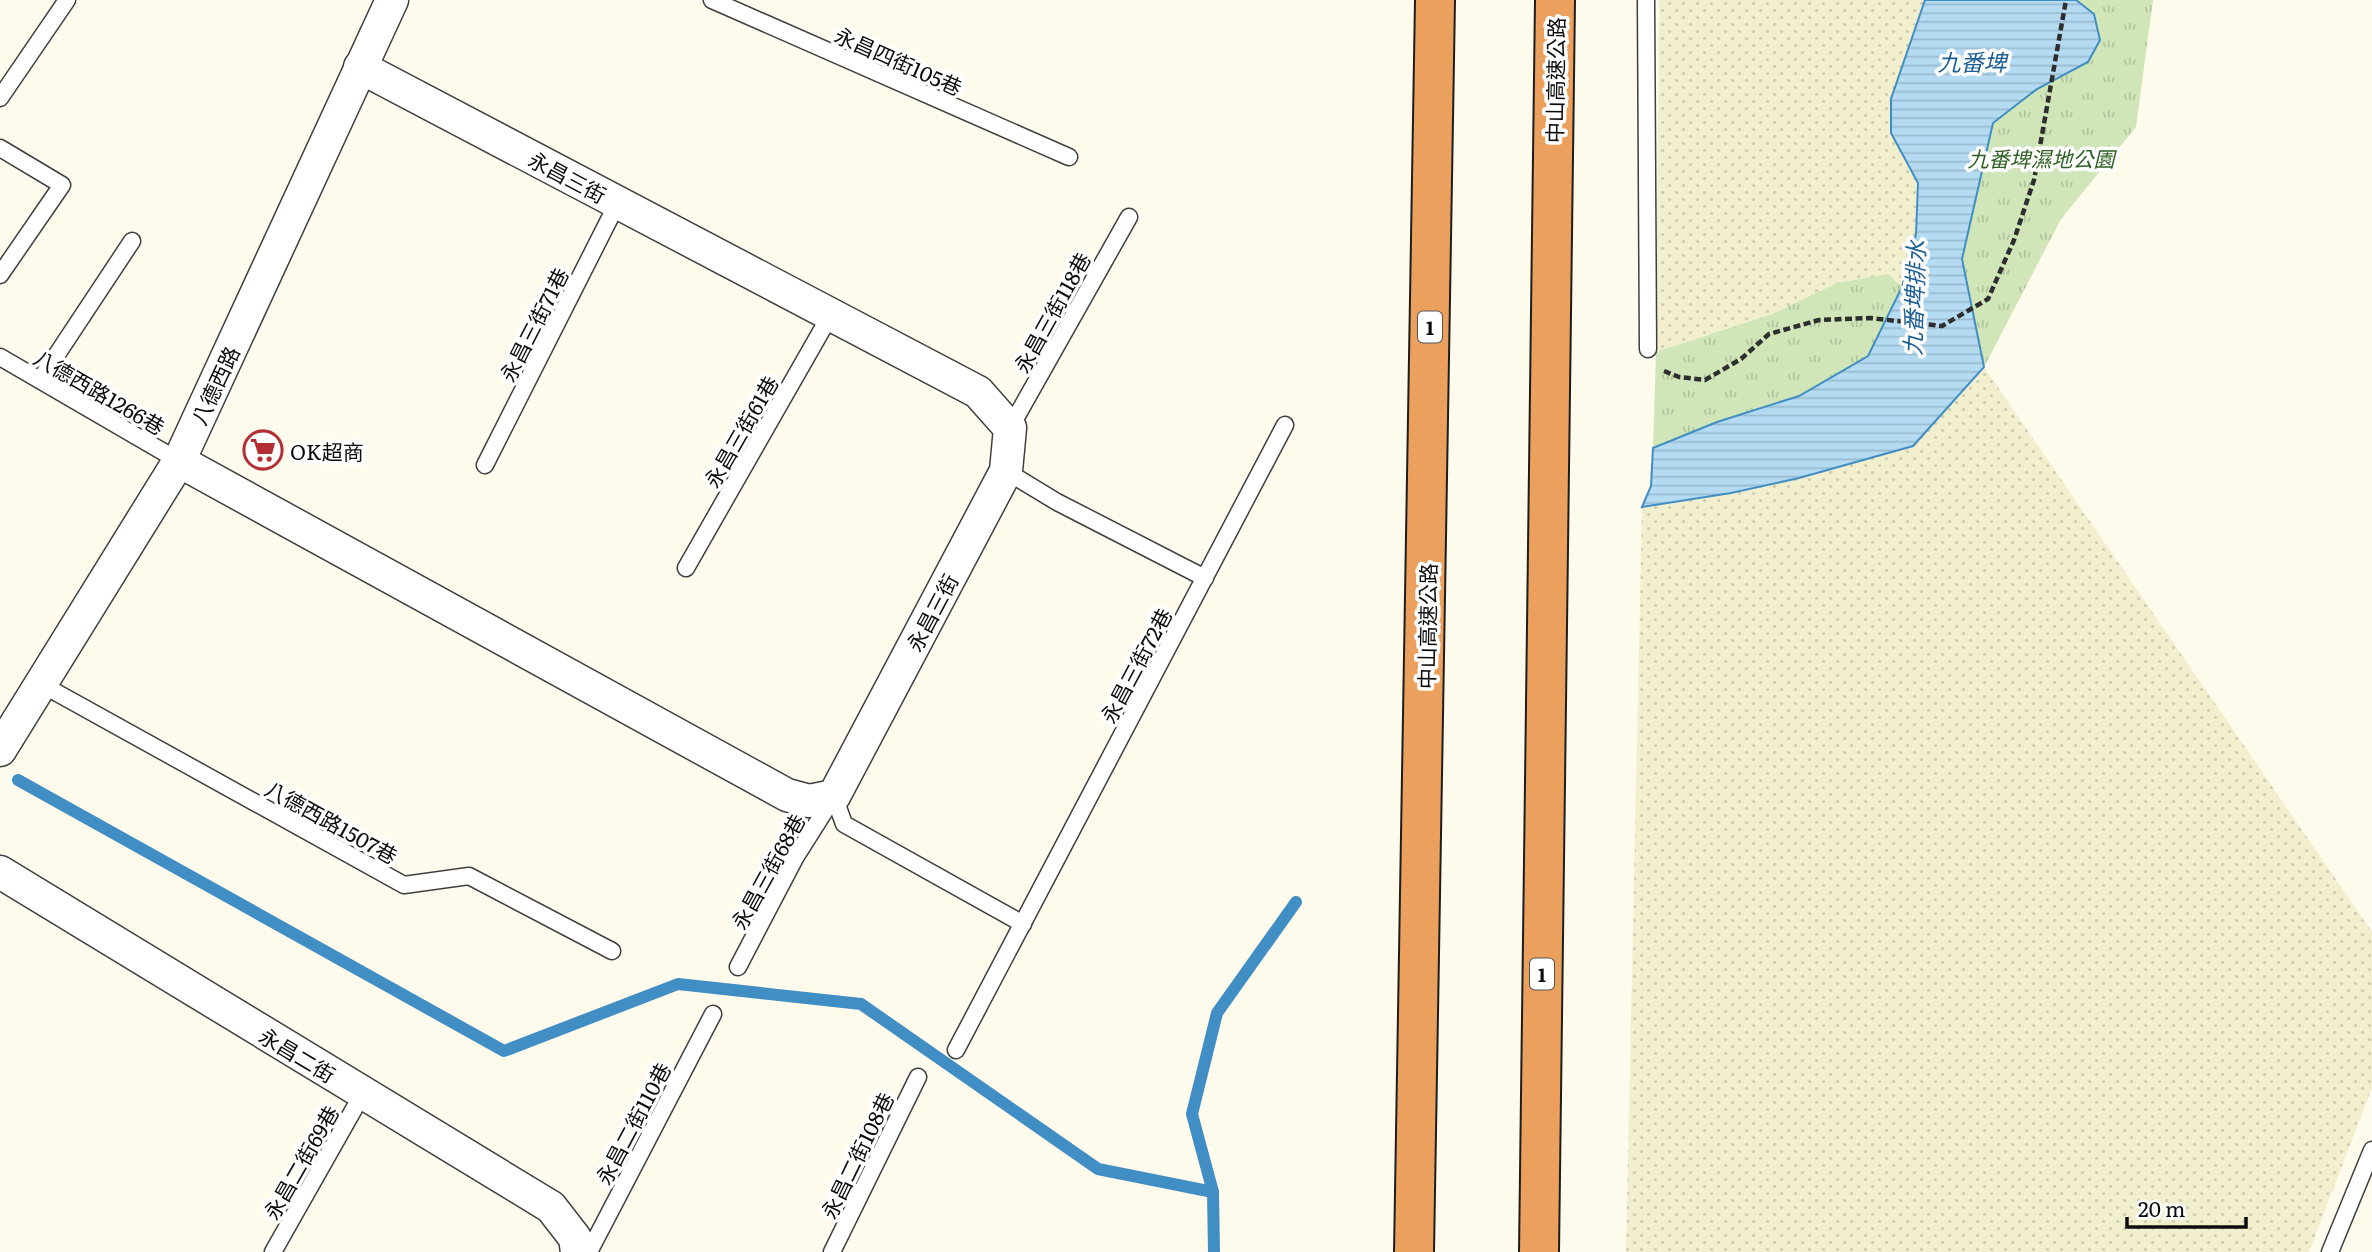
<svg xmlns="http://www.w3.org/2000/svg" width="2372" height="1252" font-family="Literata,'Noto Sans TC',serif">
<defs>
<pattern id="farmland-dots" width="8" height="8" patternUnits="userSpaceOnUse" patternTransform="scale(1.75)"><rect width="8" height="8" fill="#f2efcf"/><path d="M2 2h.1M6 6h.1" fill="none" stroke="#ceccb1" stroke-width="1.8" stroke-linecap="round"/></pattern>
<pattern id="grass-tufts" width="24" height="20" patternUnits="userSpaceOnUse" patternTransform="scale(1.75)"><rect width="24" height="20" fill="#d0e6b9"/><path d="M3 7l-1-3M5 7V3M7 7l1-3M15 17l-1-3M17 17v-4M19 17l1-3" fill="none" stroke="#b1c49e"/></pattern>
<pattern id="water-rules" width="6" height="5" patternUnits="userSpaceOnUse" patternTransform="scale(1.75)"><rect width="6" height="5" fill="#b5dbf2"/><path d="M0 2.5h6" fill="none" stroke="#9abbce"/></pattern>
</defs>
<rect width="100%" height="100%" fill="#fefbed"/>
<g fill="url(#farmland-dots)">
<polygon points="1659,0 1925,0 1891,133 1918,183 1916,234 1902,287 1888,274 1837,283 1772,314 1656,352"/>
<polygon points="1984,367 2372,932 2372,1088 2309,1252 1626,1252 1642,507 1731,493 1799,478 1913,446"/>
</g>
<g fill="url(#grass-tufts)">
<polygon points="2076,0 2153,0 2136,127 2061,219 1984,367 1962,259 1993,123 2037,89 2088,62 2094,14"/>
<polygon points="1888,274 1902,287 1868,356 1799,396 1717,422 1653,448 1656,352 1772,314 1837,283"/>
</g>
<polygon fill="url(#water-rules)" stroke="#418ec4" stroke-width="2" points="1925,0 2076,0 2094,14 2100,40 2088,62 2037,89 1993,123 1962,259 1984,367 1913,446 1799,478 1731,493 1642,507 1651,486 1653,448 1717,422 1799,396 1868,356 1902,287 1916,234 1918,183 1891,133 1891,99"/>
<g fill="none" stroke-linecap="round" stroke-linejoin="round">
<g stroke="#418ec4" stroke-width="12">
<polyline points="18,780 504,1051 678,984 861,1004 1098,1169 1213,1192"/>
<polyline points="1214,1252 1213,1192 1192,1114 1217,1013 1296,902"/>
</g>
<g stroke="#3f3f3f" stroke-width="19">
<g id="lane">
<polyline points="712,0 1069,157"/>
<polyline points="1646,0 1648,349"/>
<polyline points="0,98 67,0"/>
<polyline points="0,148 62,185 0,275"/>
<polyline points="0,357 179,461"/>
<polyline points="40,380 132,241"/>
<polyline points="1010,428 1129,217"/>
<polyline points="485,465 618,202"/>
<polyline points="1006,471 1057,502 1205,578"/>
<polyline points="686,568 831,314"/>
<polyline points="41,684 404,885 469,876 612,951"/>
<polyline points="834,796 844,824 1023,924"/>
<polyline points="738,967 795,858 833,798"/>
<polyline points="956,1050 1285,425"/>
<polyline points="273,1252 363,1093"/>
<polyline points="589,1252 713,1014"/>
<polyline points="832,1252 918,1077"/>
<polyline points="2330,1252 2372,1150"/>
</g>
</g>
<g stroke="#3f3f3f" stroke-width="35">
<g id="street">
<polyline points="179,461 787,795 809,801 834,796 1006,471 1010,428 978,392 360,67"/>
<polyline points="0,750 179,461 392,0"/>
<polyline points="0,872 551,1207 575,1238 577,1252"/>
</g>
</g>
<g stroke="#1d1d1d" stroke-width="42">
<g id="highway">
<polyline points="1414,1252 1435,0"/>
<polyline points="1539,1252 1555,0"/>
</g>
</g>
<polyline stroke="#2e2e2e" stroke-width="4.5" stroke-dasharray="7 3.5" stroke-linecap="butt" points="1664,371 1679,377 1705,380 1741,359 1769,334 1819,320 1870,318 1942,326 1988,299 2014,240 2034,180 2066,0"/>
<use href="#lane" stroke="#fff" stroke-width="16"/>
<use href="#street" stroke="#fff" stroke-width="32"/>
<use href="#highway" stroke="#eba05e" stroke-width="38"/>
</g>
<defs>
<g id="supermarket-ring" transform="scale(2.0125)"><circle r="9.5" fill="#fff" stroke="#b32e33" stroke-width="1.5"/><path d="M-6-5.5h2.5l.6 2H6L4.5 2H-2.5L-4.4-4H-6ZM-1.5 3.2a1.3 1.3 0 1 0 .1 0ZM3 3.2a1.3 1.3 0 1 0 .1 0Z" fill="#b32e33"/></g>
</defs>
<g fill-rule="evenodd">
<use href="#supermarket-ring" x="263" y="450"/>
</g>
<g text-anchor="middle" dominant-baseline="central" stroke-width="7" stroke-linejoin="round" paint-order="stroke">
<g fill="#fff" stroke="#555" stroke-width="2">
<rect x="1418" y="311.5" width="24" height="31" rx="5"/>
<rect x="1530" y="958.5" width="24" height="31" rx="5"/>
</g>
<g font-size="19" font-weight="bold" fill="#0c0c0c">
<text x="1430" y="327">1</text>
<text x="1542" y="974">1</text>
</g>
<g font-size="21" fill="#0c0c0c" stroke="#fff">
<text transform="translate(899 60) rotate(24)">永昌四街105巷</text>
<text transform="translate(1554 80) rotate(-89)">中山高速公路</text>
<text transform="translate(568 176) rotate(28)">永昌三街</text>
<text transform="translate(1051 312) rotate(-61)">永昌三街118巷</text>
<text transform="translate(533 324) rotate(-63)">永昌三街71巷</text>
<text transform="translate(214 385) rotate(-65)">八德西路</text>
<text transform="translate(100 391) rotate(30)">八德西路1266巷</text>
<text transform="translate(740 431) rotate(-60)">永昌三街61巷</text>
<text transform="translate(931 612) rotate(-62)">永昌三街</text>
<text transform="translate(1426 626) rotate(-89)">中山高速公路</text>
<text transform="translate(1135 665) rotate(-62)">永昌三街72巷</text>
<text transform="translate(332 821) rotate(29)">八德西路1507巷</text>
<text transform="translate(767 871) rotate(-61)">永昌三街68巷</text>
<text transform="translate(298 1054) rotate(31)">永昌二街</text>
<text transform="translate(632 1123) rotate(-62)">永昌二街110巷</text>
<text transform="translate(856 1155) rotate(-64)">永昌二街108巷</text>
<text transform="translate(300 1162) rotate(-60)">永昌二街69巷</text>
</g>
<g font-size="21" font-style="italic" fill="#2e6021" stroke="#fff">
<text x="2041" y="157">九番埤濕地公園</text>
</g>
<g font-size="21" fill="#0c0c0c" stroke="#fff" text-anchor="start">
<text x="290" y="450">OK超商</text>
</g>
<g font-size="23" font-style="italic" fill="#1e6096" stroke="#fff">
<text x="1972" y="61">九番埤</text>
<text transform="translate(1913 298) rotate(-88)">九番埤排水</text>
</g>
</g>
<path d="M2127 1217v10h119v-10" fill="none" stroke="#0c0c0c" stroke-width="3.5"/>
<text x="2138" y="1217" font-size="21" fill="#0c0c0c" stroke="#ffffff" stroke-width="5" paint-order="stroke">20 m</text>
</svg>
